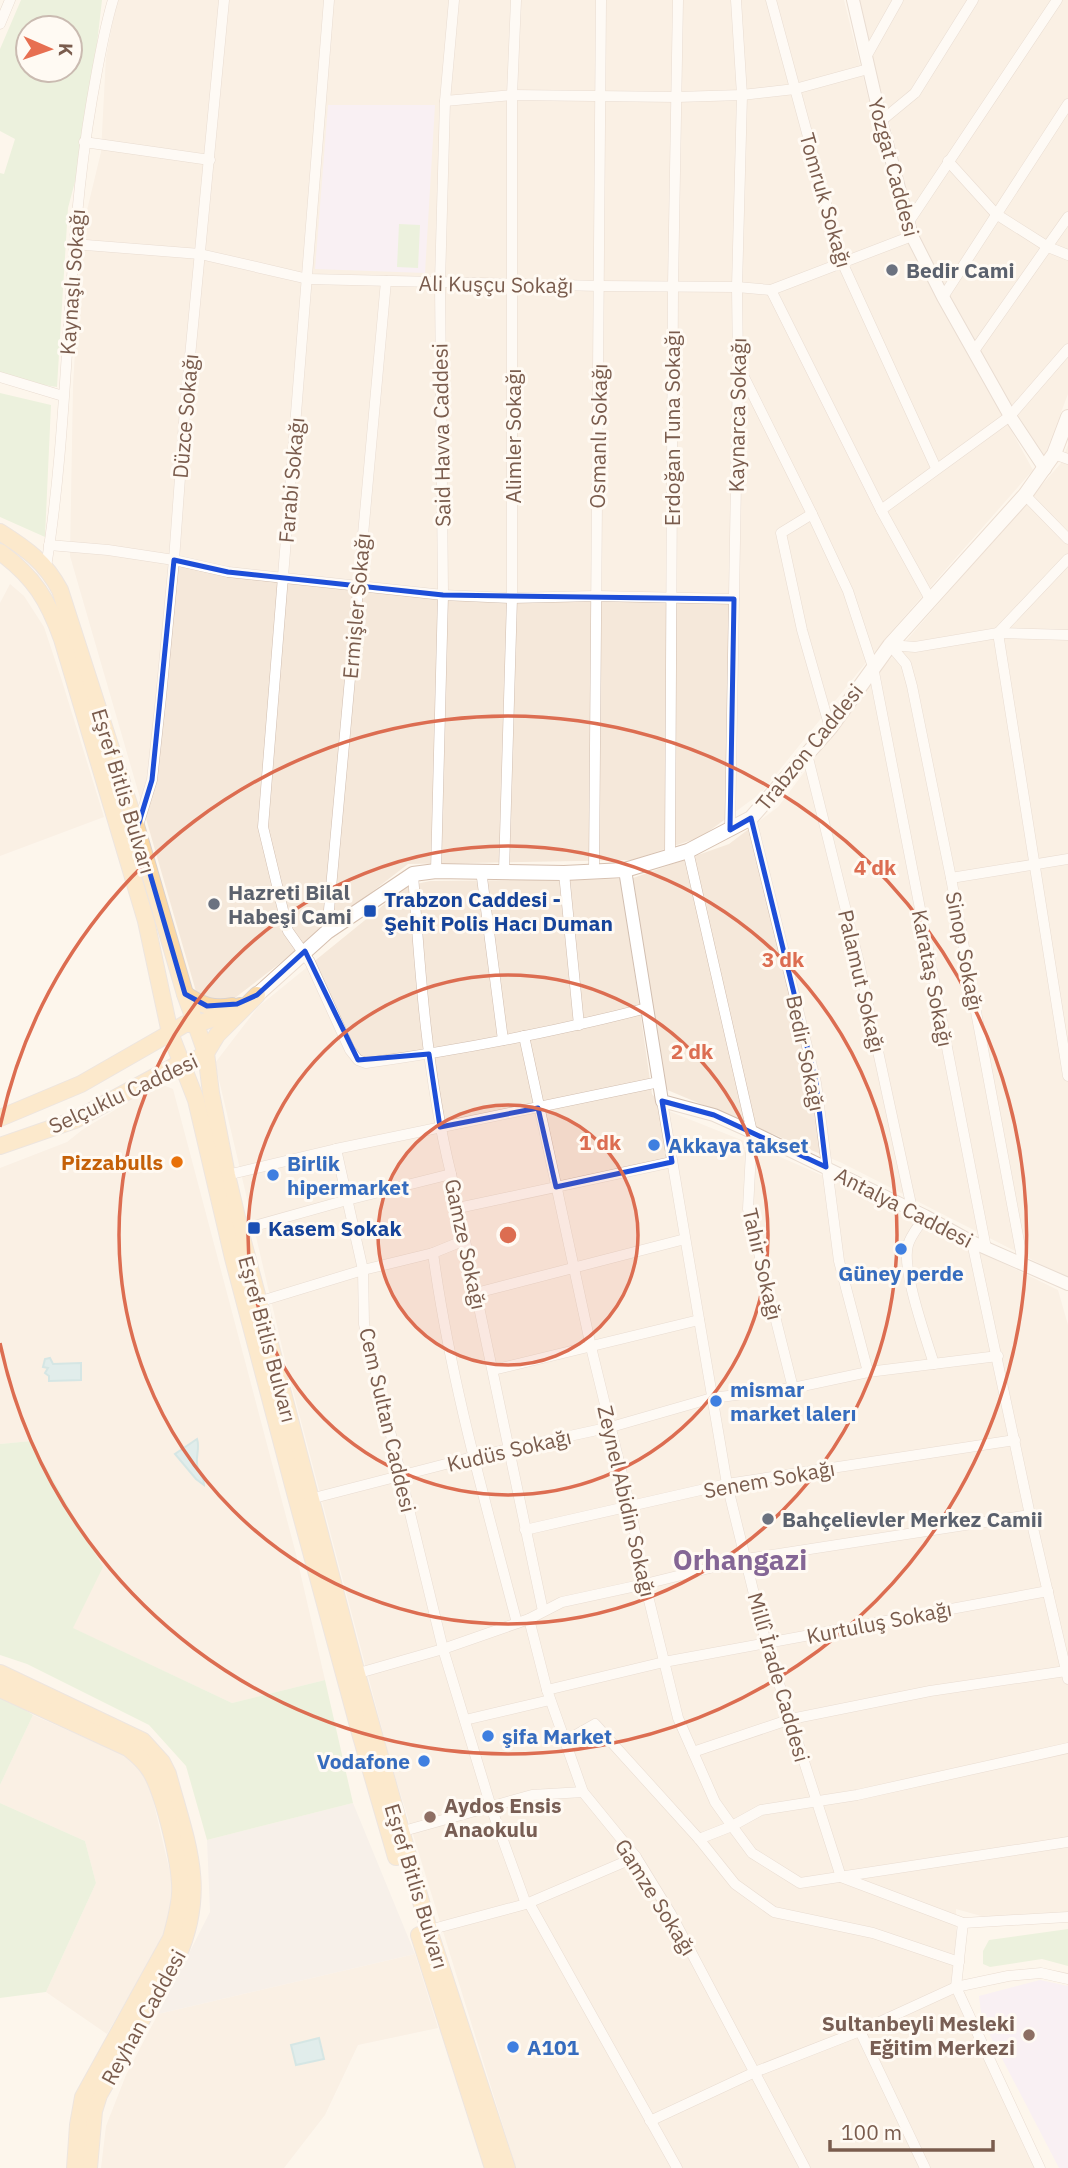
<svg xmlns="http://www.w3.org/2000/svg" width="1068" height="2168" font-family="'IBM Plex Sans',sans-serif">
<rect width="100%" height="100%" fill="#fdf6ec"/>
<g fill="#f5e8da">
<polygon points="117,0 844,0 901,230 1033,470 889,634 761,793 701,837 632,860 408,864 231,1001 197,995 70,556 73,386 82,231 101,152 106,57"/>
<polygon points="858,0 1068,0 1068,394 1044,457 985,362 918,235"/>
<polygon points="1068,445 1068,1278 842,1163 665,1089 633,878 729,844 778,807 885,665 1061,463"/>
<polygon points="10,584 24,596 44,627 62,681 104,817 0,856 0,603"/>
<polygon points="621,879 652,1094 666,1110 744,1141 835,1181 1058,1290 1068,1325 1068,1912 999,1921 956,1909 958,2002 1041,2168 516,2168 391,1763 287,1368 215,1063 258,1007 407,886 430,881"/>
<polygon points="163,1085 173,1089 296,1554 325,1680 232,1703 72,1628 31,1441 0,1444 0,1168 67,1142 82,1130 151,1088"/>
<polygon points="33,1715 124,1755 140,1768 150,1787 172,1881 169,1916 163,1937 107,2034 46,1992 96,1883 85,1841 0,1803 0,1785"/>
<polygon points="415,1954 438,2028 358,2045 325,2115 284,2168 101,2168 106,2126 126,2075 158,2014"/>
</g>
<polygon fill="#efe9e4" points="353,1803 415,1954 158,2014 210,1912 207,1840"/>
<g fill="#f3e8fa">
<polygon points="328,105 435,105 425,273 315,269"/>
<polygon points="1040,1980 1068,1986 1068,2168 1059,2168 982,2020 979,1996"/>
</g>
<g fill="#d8ecc9" fill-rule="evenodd">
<path d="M21,0H102L86,140L68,208L57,387L17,381L0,377V173L4,174L15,139L0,131V49ZM28,28H70V70H28Z"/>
<polygon points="399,224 420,225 418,268 397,267"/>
<polygon points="0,393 51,405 45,537 0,517"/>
<polygon points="31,1441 103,1567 73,1628 232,1703 325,1680 353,1803 207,1840 186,1766 149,1725 27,1664 0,1655 0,1444"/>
<polygon points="0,1693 33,1715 0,1785"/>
<polygon points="0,1803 85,1841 96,1883 46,1992 0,1998"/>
<polygon points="1068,1929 1068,1966 1042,1959 990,1967 983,1964 983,1951 989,1940"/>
</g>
<g fill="#bfe3e8" stroke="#a5d3da" stroke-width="2">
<polygon points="50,1358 53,1364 81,1363 81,1380 49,1381 49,1376 45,1373 48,1368 43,1367 45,1359"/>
<path d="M197,1439C200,1448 196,1454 197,1463C197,1472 204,1475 204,1485L196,1479L175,1454Z"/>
<polygon points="319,2038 324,2059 296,2065 291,2045"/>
</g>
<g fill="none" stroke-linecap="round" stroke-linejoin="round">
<g stroke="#d1beb0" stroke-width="11">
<g id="minor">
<path d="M329,0L263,827L288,931L310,962L350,1050L358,1060L366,1063C460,1050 554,1032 647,1008"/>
<polyline points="771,0 842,262 936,468"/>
<polyline points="0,24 10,0"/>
<polyline points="866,57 898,0"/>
<polyline points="445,101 512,95 677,97 742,95 795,89 868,69"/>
<polyline points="881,121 915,93 973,0"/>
<polyline points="84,142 210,160"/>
<polyline points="948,161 996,214 1048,247 1068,255"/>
<polyline points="908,223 1057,0"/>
<polyline points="73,244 200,254 308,279 600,286 737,287 771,290 912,236"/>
<polyline points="771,290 881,510 930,599"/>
<polyline points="943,297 1068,104"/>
<polyline points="974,351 1068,217"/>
<polyline points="738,365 812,514 848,591 873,667 986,1248"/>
<polyline points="0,377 63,396"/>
<polyline points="1054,454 1068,459"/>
<polyline points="1025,495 1068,539"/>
<polyline points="881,510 1010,416 1068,349"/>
<polyline points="812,514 781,533 802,630 830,728"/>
<polyline points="49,545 108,550 174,560 228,572 443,595 512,598 596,596 734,599"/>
<polyline points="1068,559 998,633 1068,1076"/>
<path d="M46,567C71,412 65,254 92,99C98,66 103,33 113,0"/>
<polyline points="890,645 906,664 912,686 951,878 1023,1263"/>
<polyline points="890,645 915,647 998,633 1068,635"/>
<polyline points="807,754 859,963 912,1209"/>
<polyline points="751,818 816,1083 839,1261 868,1372"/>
<polyline points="730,830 738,365 737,287 742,95 736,0"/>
<polyline points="120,835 137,829 152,780 161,697 174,560 185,409 224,0"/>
<polyline points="688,851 752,1132 748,1209 793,1388"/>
<polyline points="670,857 673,286 678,0"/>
<polyline points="481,870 503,1040"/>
<polyline points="436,871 443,595 440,282 445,101 454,0"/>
<polyline points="504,871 512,598 512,95 516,0"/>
<polyline points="594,872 601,0"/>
<polyline points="564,873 579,1025"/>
<path d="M413,874C420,974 427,1076 451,1174L543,1611"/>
<polyline points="951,878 1068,859"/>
<polyline points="327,932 386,281"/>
<polyline points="524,1036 591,1347 630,1507 645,1584 678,1718 715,1802 732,1826 752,1853 800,1883 1068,1842"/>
<polyline points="662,1101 727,1484 766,1643 841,1877 963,1923 1068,1917"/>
<polyline points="336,1149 363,1270 364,1324 443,1649 491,1807 526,1904"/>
<polyline points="227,1175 336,1149 659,1082"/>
<polyline points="458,1208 672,1162"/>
<path d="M925,1216C920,1225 911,1234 908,1245C901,1268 926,1338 934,1364"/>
<polyline points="240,1230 347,1200 451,1174"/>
<polyline points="972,1242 1030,1515 1068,1679"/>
<path d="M433,1253C450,1379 485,1501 517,1623"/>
<polyline points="476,1293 685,1239"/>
<polyline points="258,1302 363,1270 433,1253 465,1240"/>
<polyline points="493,1370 699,1320"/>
<polyline points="310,1499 473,1457 611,1427 712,1398 793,1388 868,1372 998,1356"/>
<polyline points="525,1530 727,1484 1015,1440"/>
<polyline points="529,1619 547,1690 583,1792 636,1857 671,1914 805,2168"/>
<polyline points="352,1675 443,1649 529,1619 562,1602 645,1584 746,1559 1030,1515"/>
<polyline points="547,1690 664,1662 1048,1591"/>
<polyline points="465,1720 550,1700"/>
<polyline points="565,1741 595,1724 699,1839 735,1884 774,1912 873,1933 959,1962"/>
<polyline points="693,1752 791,1719 930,1691 1066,1671"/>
<polyline points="400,1832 532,1795 583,1792"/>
<polyline points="699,1839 732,1826 761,1810 857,1795 1068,1748"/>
<polyline points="529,1903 677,2168"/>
<polyline points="429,1930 526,1904 636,1857"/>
<polyline points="956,1987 1040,2168"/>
<polyline points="956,1987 963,1923"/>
<polyline points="860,2031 925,2168"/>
<polyline points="650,2121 755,2072 860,2031 956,1987 1008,1976 1041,1973 1068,1979"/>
</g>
</g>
<g stroke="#d1beb0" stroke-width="14">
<g id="tertiary">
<polyline points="853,0 881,121 912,236 943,297 1010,416 1045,469"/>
<polyline points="625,870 662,1101 714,1115 752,1132 925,1216 972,1242 1068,1284"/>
</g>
</g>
<g stroke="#d6c0b0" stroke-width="16">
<polyline id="secondary" points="257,995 327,932 413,874 436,871 564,873 625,870 688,851 751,818 830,728 890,645 1025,495 1054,454 1068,417"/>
</g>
<g stroke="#dad1cd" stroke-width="18">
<g id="primary">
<path d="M0,532C27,549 45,562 60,590L137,829L185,994L206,1053L211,1093L227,1175L240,1230L357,1674L429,1930L507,2168"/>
<path d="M0,552C34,577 48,600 62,639L146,921L170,1033L196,1100L233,1258L294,1489L360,1733L396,1857"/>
<path d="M185,994C200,1005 214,1010 232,1006"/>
<polyline points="0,1118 81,1084 170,1033 185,1024 197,1024 212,1019 240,1006"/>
<polyline points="0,1146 75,1120 182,1062 194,1061 206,1053 217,1035 257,995"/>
<path d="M0,1673L143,1741L162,1762L168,1774C186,1841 208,1888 178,1956L99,2095L94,2111L89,2168"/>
<path d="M0,1689L128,1748C137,1755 145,1762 151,1772C164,1795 182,1868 180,1894C179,1909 175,1923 171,1938L83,2097L78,2125L75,2168"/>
<polyline points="419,1935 493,2168"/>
</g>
</g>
<use href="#minor" stroke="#fff" stroke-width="10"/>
<use href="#tertiary" stroke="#fff" stroke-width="12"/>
<use href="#secondary" stroke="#fff" stroke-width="14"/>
<use href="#primary" stroke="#fbd9a5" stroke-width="16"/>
</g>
<path d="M0 0H1068V2168H0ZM174,560L228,572L443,595L734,599L730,830L751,818L816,1083L826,1167L714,1115L662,1101L672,1162L556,1187L538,1108L440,1127L429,1054L358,1060L305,951L257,995L237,1004L207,1006L185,994L137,829L152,780Z" fill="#fdf6ec" fill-opacity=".55" fill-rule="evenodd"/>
<path fill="none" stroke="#1d4ed8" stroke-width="5" stroke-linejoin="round" d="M174,560L228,572L443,595L734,599L730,830L751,818L816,1083L826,1167L714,1115L662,1101L672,1162L556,1187L538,1108L440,1127L429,1054L358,1060L305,951L257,995L237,1004L207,1006L185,994L137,829L152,780Z"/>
<circle cx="508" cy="1235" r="130" fill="#dc6d51" fill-opacity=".12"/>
<g fill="none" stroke="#dc6d51" stroke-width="3.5">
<circle cx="508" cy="1235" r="130"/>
<circle cx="508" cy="1235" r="260"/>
<circle cx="508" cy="1235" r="389"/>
<path d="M0 1127A519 519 0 1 1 0 1343"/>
</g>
<g fill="#6b7280" stroke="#fffaf3" stroke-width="2.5">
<circle cx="892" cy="270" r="7"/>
<circle cx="214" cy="904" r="7"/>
<circle cx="768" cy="1519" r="7"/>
</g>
<g fill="#1a4fb4" stroke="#fffaf3" stroke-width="2.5">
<rect x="363" y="904" width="14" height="14" rx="3.5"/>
<rect x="247" y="1221" width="14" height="14" rx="3.5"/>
</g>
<g fill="#3f7fe0" stroke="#fffaf3" stroke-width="2.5">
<circle cx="654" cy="1145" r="7"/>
<circle cx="273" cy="1175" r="7"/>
<circle cx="901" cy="1249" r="7"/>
<circle cx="716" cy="1401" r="7"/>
<circle cx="488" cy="1736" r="7"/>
<circle cx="424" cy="1761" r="7"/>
<circle cx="513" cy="2047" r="7"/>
</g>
<circle fill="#e8710a" stroke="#fffaf3" stroke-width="2.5" cx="177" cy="1162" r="7"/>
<g fill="#8d6e63" stroke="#fffaf3" stroke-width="2.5">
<circle cx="430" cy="1817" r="7"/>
<circle cx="1029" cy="2035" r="7"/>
</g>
<g text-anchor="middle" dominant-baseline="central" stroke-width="6" stroke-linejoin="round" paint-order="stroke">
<g font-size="21" fill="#7a5c4d" stroke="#fffaf3">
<text transform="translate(894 167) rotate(75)">Yozgat Caddesi</text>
<text transform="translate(826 200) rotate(74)">Tomruk Sokağı</text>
<text transform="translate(72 282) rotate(-86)">Kaynaşlı Sokağı</text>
<text transform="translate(496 284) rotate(1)">Ali Kuşçu Sokağı</text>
<text transform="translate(737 415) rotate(-89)">Kaynarca Sokağı</text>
<text transform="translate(185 416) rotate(-85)">Düzce Sokağı</text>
<text transform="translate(672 428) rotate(-90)">Erdoğan Tuna Sokağı</text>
<text transform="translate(441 435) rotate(-91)">Said Havva Caddesi</text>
<text transform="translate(513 436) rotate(-90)">Alimler Sokağı</text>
<text transform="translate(598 436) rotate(-89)">Osmanlı Sokağı</text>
<text transform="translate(291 480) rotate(-85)">Farabi Sokağı</text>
<text transform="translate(356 606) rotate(-85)">Ermişler Sokağı</text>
<text transform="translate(809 747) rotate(-51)">Trabzon Caddesi</text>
<text transform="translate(124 791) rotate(73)">Eşref Bitlis Bulvarı</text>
<text transform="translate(965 951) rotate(79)">Sinop Sokağı</text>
<text transform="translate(933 978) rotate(79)">Karataş Sokağı</text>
<text transform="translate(862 981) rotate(77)">Palamut Sokağı</text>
<text transform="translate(806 1053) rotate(78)">Bedir Sokağı</text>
<text transform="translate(123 1093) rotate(-25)">Selçuklu Caddesi</text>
<text transform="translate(904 1207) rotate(27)">Antalya Caddesi</text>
<text transform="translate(466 1244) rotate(78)">Gamze Sokağı</text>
<text transform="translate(763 1264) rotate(77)">Tahir Sokağı</text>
<text transform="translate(268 1339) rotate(75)">Eşref Bitlis Bulvarı</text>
<text transform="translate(388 1420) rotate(77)">Cem Sultan Caddesi</text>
<text transform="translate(509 1450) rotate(-13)">Kudüs Sokağı</text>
<text transform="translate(769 1479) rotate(-10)">Senem Sokağı</text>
<text transform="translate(627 1501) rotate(77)">Zeynel Abidin Sokağı</text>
<text transform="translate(879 1622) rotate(-11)">Kurtuluş Sokağı</text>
<text transform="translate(779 1677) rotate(74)">Millî İrade Caddesi</text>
<text transform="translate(417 1886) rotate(73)">Eşref Bitlis Bulvarı</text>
<text transform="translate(656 1897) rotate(58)">Gamze Sokağı</text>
<text transform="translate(143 2017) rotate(-61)">Reyhan Caddesi</text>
</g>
<g font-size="21" font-weight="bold" fill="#5b616d" stroke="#fffaf3" text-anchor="start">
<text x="906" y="270">Bedir Cami</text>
<text x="228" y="892">Hazreti Bilal<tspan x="228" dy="24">Habeşi Cami</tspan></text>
<text x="782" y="1519">Bahçelievler Merkez Camii</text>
</g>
<g font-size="21" font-weight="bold" fill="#164399" stroke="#fffaf3" text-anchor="start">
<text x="384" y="899">Trabzon Caddesi -<tspan x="384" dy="24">Şehit Polis Hacı Duman</tspan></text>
<text x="268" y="1228">Kasem Sokak</text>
</g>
<g font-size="21" font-weight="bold" fill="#366cbe" stroke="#fffaf3" text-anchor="start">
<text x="668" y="1145">Akkaya takset</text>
<text x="287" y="1163">Birlik<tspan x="287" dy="24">hipermarket</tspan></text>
<text x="901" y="1273" text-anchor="middle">Güney perde</text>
<text x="730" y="1389">mismar<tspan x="730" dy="24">market lalerı</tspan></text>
<text x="502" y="1736">şifa Market</text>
<text x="410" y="1761" text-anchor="end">Vodafone</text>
<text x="527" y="2047">A101</text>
</g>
<g font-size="21" font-weight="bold" fill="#c56008" stroke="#fffaf3" text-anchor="end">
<text x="163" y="1162">Pizzabulls</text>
</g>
<g font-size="21" font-weight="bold" fill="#785e54" stroke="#fffaf3" text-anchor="start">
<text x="444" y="1805">Aydos Ensis<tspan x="444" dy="24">Anaokulu</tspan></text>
<text x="1015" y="2023" text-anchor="end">Sultanbeyli Mesleki<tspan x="1015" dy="24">Eğitim Merkezi</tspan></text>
</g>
<g font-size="28" font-weight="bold" fill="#846695" stroke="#fffaf3">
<text x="740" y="1559">Orhangazi</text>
</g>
</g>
<circle cx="508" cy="1235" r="10" fill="#dc6d51" stroke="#fffaf3" stroke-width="3.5"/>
<g font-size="21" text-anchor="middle" font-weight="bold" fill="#dc6d51" stroke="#fffaf3" stroke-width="6" stroke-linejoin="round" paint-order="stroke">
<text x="875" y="875">4 dk</text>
<text x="783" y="967">3 dk</text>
<text x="692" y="1059">2 dk</text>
<text x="600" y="1150">1 dk</text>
</g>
<g transform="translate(49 49) rotate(92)"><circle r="33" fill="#fffaf3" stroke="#cabbb1" stroke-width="2"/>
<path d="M0-5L12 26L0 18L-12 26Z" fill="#e76f51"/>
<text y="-10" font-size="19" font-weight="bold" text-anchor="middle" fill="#7a5c4d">K</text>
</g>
<path d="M830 2140v10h163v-10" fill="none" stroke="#7a5c4d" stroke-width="3.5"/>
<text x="841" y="2140" font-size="21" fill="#7a5c4d" stroke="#fffaf3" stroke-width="5" paint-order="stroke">100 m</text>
</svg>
